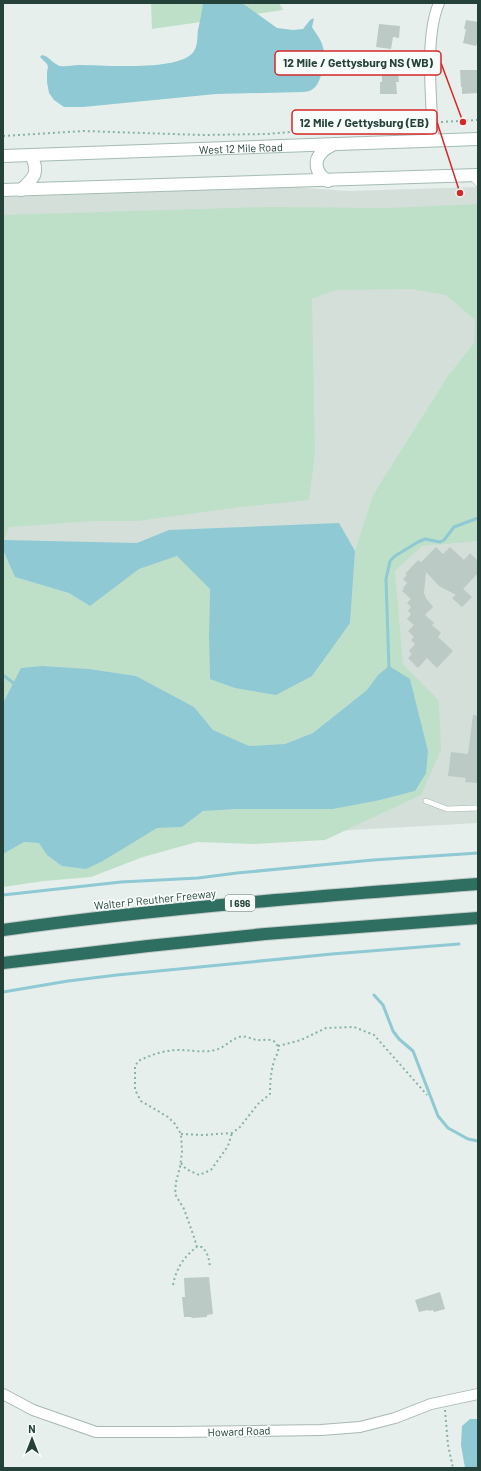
<svg xmlns="http://www.w3.org/2000/svg" width="481" height="1471" font-family="Barlow,sans-serif">
<rect width="100%" height="100%" fill="#e6efeb"/>
<polygon fill="#d4dfda" points="291,187 349,191 478,187 478,823 245,836 3,866 3,197"/>
<g fill="#bfe0c8">
<polygon points="151,3 279,3 283,10 152,29"/>
<polygon points="478,204 478,541 422,546 395,571 403,664 439,701 441,750 421,795 325,840 254,844 197,842 143,857 91,877 44,881 3,887 3,854 24,842 39,843 47,855 103,861 157,828 182,827 203,811 237,809 333,809 380,800 415,791 428,751 410,679 378,675 367,690 313,733 285,744 249,746 213,730 194,707 136,676 89,669 42,666 21,668 3,703 3,550 15,577 69,593 90,606 139,569 177,556 210,589 209,637 210,679 350,623 355,551 373,495 448,376 474,343 475,320 446,295 411,289 336,290 312,299 315,454 309,500 241,507 138,521 95,521 9,527 3,544 3,215 268,207 389,208"/>
</g>
<g fill="#8ec9d4">
<path d="M203,3H239L245,5L277,28L293,30L303,29L310,20L314,18L312,27C317,35 323,42 324,52C325,61 321,83 314,88C311,91 306,92 303,92L216,94L83,107H64L54,100L49,93L47,82V72L48,67L47,64L40,57L42,55C49,56 53,64 60,66C66,67 73,65 79,65C101,65 182,72 194,51C198,45 197,37 198,30C200,21 202,12 203,3Z"/>
<polygon points="339,523 355,551 350,623 312,676 276,695 235,688 210,679 209,637 210,589 177,556 139,569 90,606 69,593 15,577 3,550 4,540 137,543 169,530"/>
<polygon points="42,666 89,669 136,676 194,707 213,730 249,746 285,744 313,733 367,690 378,675 389,666 410,679 428,751 426,773 415,791 380,800 333,809 237,809 203,811 182,827 157,828 103,861 86,869 62,866 47,855 39,843 24,842 3,854 3,703 21,668"/>
<polygon points="470,1419 478,1419 478,1468 465,1468 461,1445 462,1426"/>
</g>
<g fill="none" stroke-linecap="round" stroke-linejoin="round">
<g stroke="#8ec9d4" stroke-width="3">
<polyline points="389,669 386,579 390,561 395,556 418,542 425,539 440,542 444,540 454,527 478,518"/>
<polyline points="3,675 16,685"/>
<polyline points="3,895 121,882 198,878 237,873 373,860 478,853"/>
<polyline points="3,992 68,981 117,975 332,954 459,944"/>
<polyline points="374,995 383,1005 393,1031 399,1039 413,1051 438,1116 448,1128 468,1139 478,1141"/>
</g>
</g>
<g fill="#bbcac4">
<polygon points="466,20 478,22 478,40 476,46 463,43 466,29 464,29"/>
<polygon points="379,24 400,26 399,38 393,37 391,49 376,47"/>
<polygon points="460,70 478,70 478,93 462,94 462,87 461,87"/>
<polygon points="398,71 399,82 396,82 397,94 380,94 380,82 382,82 382,72"/>
<polygon points="436,547 443,554 450,547 464,560 470,553 478,561 478,573 463,589 472,597 462,607 452,598 456,595 439,586 426,572 424,593 426,598 433,607 425,615 434,623 432,625 441,633 438,637 453,651 437,668 427,658 418,668 408,658 412,654 409,651 415,644 411,640 414,637 408,631 414,625 407,619 411,614 408,611 411,607 407,603 411,599 402,591 404,589 403,588 407,583 403,579 407,575 405,574 418,560 421,562"/>
<polygon points="473,715 478,716 478,783 465,782 466,778 448,776 451,752 468,754"/>
<polygon points="209,1277 213,1314 207,1315 207,1317 192,1318 191,1317 184,1317 182,1297 185,1297 184,1278"/>
<polygon points="440,1292 445,1309 434,1312 433,1310 429,1311 428,1310 419,1312 415,1300"/>
</g>
<g fill="none" stroke-linecap="round" stroke-linejoin="round">
<g stroke="#a8b8b2" stroke-width="6">
<g id="service">
<polyline points="471,176 478,184"/>
<polyline points="426,801 447,809 478,808"/>
</g>
</g>
<g stroke="#a8b8b2" stroke-width="12">
<g id="minor">
<path d="M433,140C432,101 424,38 439,3"/>
<polyline points="3,1394 33,1410 96,1432 175,1432 321,1430 360,1427 395,1418 431,1404 478,1394"/>
</g>
</g>
<g stroke="#a4bbb3" stroke-width="14">
<g id="secondary">
<path id="s1" d="M3,156L478,139"/>
<path d="M328,181C316,174 312,161 323,151C326,148 331,146 334,144"/>
<polyline points="3,190 478,175"/>
<path d="M21,190C34,178 40,173 31,155"/>
</g>
</g>
<g stroke="#c2cac8" stroke-width="14">
<g id="motorway">
<path d="M3,930C161,908 319,896 478,884"/>
<polyline points="3,963 148,946 265,934 478,918"/>
</g>
</g>
<g stroke="#86b3a5" stroke-width="2" stroke-dasharray="2 3" stroke-linecap="butt">
<polyline points="441,122 478,120"/>
<polyline points="3,136 84,131 202,135 267,134 387,124 423,122"/>
<polyline points="278,1046 301,1040 326,1028 354,1027 374,1035 427,1095"/>
<path d="M181,1134L203,1135L232,1133L240,1127L258,1104L270,1094C270,1082 271,1070 275,1058C277,1055 279,1051 278,1047C274,1036 264,1041 257,1040C251,1039 245,1035 239,1037C230,1040 224,1048 215,1050C203,1053 191,1050 179,1050C164,1050 151,1055 138,1061L135,1067V1090L141,1101L168,1117L175,1124L181,1134L182,1152L180,1167L176,1182L175,1194L184,1209L194,1237L197,1247H202C208,1253 209,1259 210,1267"/>
<polyline points="181,1163 186,1169 199,1175 211,1170 228,1146 232,1133"/>
<path d="M173,1285C176,1269 184,1256 197,1247"/>
<polyline points="445,1410 448,1445 453,1468"/>
</g>
<use href="#service" stroke="#fff" stroke-width="5"/>
<use href="#minor" stroke="#fff" stroke-width="10"/>
<use href="#secondary" stroke="#fff" stroke-width="12"/>
<use href="#motorway" stroke="#2f6f62" stroke-width="12"/>
</g>
<g text-anchor="middle" dominant-baseline="central" stroke-width="3.5" stroke-linejoin="round" paint-order="stroke">
<rect fill="#f7fbf9" stroke="#637a73" stroke-width="1" x="225" y="895" width="30" height="16" rx="3"/>
<g font-size="10" font-weight="bold" fill="#24423a">
<text x="240" y="903">I 696</text>
</g>
<g font-size="11" fill="#24423a" stroke="#f7fbf9">
<text stroke="none"><textPath href="#s1" startOffset="238">West 12 Mile Road</textPath></text>
<text transform="translate(155 899) rotate(-6)">Walter P Reuther Freeway</text>
<text transform="translate(239 1431) rotate(-2)">Howard Road</text>
</g>
</g>
<path fill="none" stroke="#d62828" stroke-width="1.5" d="M463 122L441 63M460 193L437 122"/>
<g fill="#d62828" stroke="#f7fbf9" stroke-width="1.5">
<circle cx="463" cy="122" r="4"/>
<circle cx="460" cy="193" r="4"/>
</g>
<g fill="#f7fbf9" stroke="#d62828" stroke-width="1.5">
<rect x="275" y="51" width="166" height="24" rx="4"/>
<rect x="292" y="110" width="145" height="24" rx="4"/>
</g>
<g font-size="12" text-anchor="middle" font-weight="bold" fill="#24423a">
<text x="358" y="67">12 Mile / Gettysburg NS (WB)</text>
<text x="364" y="127">12 Mile / Gettysburg (EB)</text>
</g>
<rect width="481" height="1471" fill="none" stroke="#24423a" stroke-width="8"/>
<g transform="translate(32 1439)" stroke="#f7fbf9" stroke-width="3" paint-order="stroke">
<path d="M0-3L7 15L0 10L-7 15Z" fill="#24423a"/>
<text y="-6" font-size="11" font-weight="bold" text-anchor="middle" fill="#24423a">N</text>
</g>
</svg>
